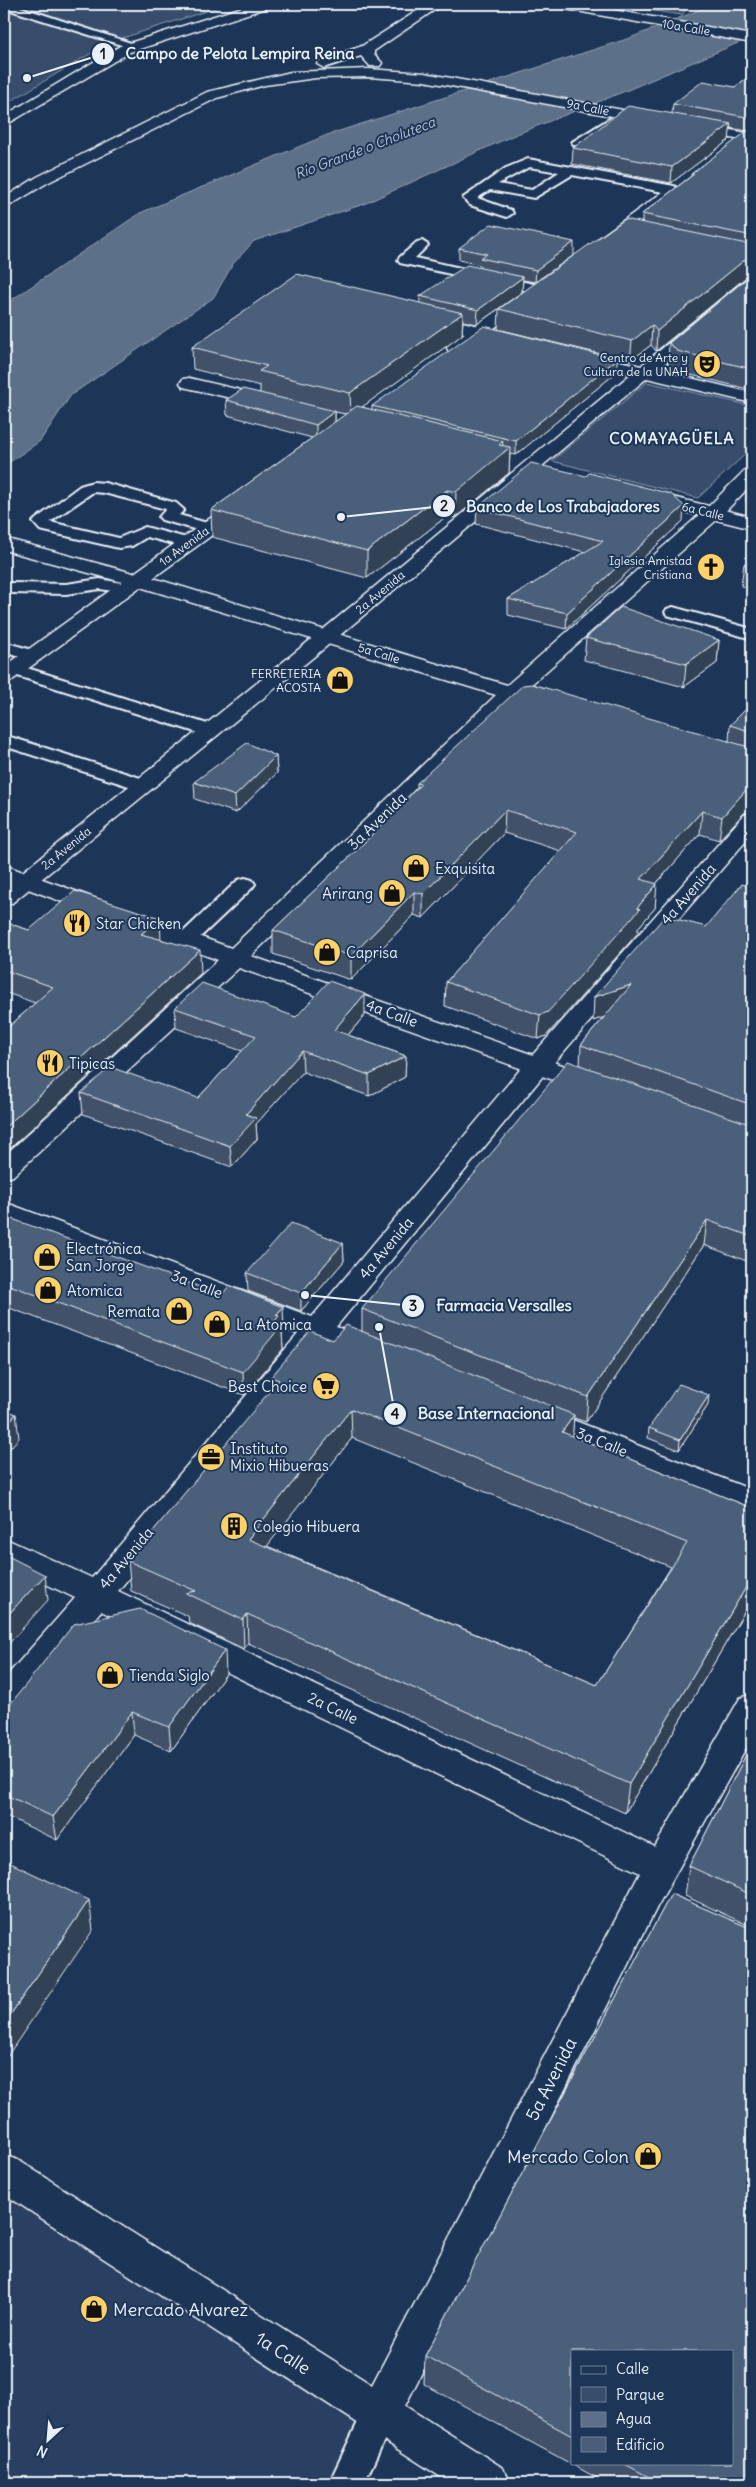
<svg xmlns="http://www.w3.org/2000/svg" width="756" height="2487" font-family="Delius,sans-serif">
<rect width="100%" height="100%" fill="#1d3557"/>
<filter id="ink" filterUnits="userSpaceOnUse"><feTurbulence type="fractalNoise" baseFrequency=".02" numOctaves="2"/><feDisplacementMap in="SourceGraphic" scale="10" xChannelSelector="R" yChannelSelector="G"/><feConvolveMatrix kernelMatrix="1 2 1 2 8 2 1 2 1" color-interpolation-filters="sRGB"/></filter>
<g filter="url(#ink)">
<polygon fill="#2a4162" points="4,2192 365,2426 334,2483 4,2483"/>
<g fill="#374d6c" stroke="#909fb2">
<polygon points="4,4 228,4 110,42 4,105"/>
<polygon points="607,4 690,4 682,15"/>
<polygon points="647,382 752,406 752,448 698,498 552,461"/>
</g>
<polygon fill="#5d7089" stroke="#95a4b5" points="706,4 752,4 752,37 623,92 512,136 364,204 254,241 233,264 213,298 71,395 40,441 4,466 4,305 140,213 327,135 630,38 699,10"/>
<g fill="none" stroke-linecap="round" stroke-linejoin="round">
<g stroke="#e8f1f8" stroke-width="4">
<g id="lane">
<polygon points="4,4 11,4 140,46 139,48 131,48 4,8"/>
<polygon points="622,111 626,112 626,116 582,145 574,145 572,142"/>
<path d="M528,159L674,186L680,190L674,194L572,175L534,198L490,190L477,198L511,210L513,213L507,217L470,205L463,198L506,168ZM529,167L559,172L532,190L498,184Z"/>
<polygon points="422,241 428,245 415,258 538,285 545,289 538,293 400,263 398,260 400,257 417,242"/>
<polygon points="93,482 105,483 176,503 184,510 179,515 214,525 216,528 208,533 162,520 159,517 166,509 104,493 93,492 50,522 119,538 145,527 194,540 196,543 188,548 147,537 132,546 119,548 40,530 33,522 36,519 80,486"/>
<polygon points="100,579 132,585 134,588 126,593 100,589 66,594 11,593 4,589 5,585 11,583 66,584"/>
<polygon points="673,607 752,629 752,639 667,615 665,612 667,609"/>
<polygon points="4,642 39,652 41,656 39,660 33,661 4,652"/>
<polygon points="14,664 217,727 220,731 217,735 205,735 8,673 6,669 8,665"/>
<polygon points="4,735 150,781 153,785 150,789 138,789 4,746"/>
<polygon points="245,878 252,880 255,884 252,888 194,943 180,943 177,939 180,935 238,880"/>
<polygon points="379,2398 391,2403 396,2415 364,2483 329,2483 367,2403"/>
</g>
</g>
<g stroke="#e8f1f8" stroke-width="3">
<g id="street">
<polygon points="752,277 752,290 657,370 752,393 752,403 647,378 333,641 12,903 4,905 4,887 319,633 631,374 575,361 572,357 575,353 581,352 641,366 746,279"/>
<polygon points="426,313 511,334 513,338 511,342 505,343 420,322 418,318 420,314"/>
<polygon points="189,378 383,423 386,427 383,431 377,432 183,387 180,383 183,379"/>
<polygon points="649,491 752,517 752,529 642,501 640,497 642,493"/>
<polygon points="4,538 144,576 147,580 144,584 137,586 4,550"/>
<polygon points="752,813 752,834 547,1071 336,1327 342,1329 346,1336 342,1343 332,1346 322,1343 118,1591 655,1847 740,1698 752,1694 752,1737 657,1907 405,2406 503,2468 509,2483 450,2483 4,2194 4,2155 18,2160 372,2385 640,1873 101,1611 16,1710 4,1714 4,1679 75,1598 4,1564 4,1538 92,1578 298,1334 4,1221 4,1202 312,1317 529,1059 744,815"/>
<polygon points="537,1406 752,1490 752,1513 527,1425 522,1417 527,1409"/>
</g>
</g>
<g stroke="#e8f1f8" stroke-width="3">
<g id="secondary">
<polygon points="252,4 270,4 269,7 130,52 4,126 4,116 120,46"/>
<polygon points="672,187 680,192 677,195 610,245 598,245 596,242 598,239 667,189"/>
<polygon points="528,291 536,296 534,299 461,352 449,352 447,348 449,344 522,293"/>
<polygon points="752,468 752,484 720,517 525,690 533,693 537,697 533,701 526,703 515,700 251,956 602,1079 606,1085 602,1091 593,1093 584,1091 239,968 13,1176 4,1179 4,1156 218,960 4,880 4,865 231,948 496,695 140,587 11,681 4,683 4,667 234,501 248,501 250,505 248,509 153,578 507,685 706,509 745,470"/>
</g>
</g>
<g stroke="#e8f1f8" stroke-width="3">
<g id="primary">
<polygon points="428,4 446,4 433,11 374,51 374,54 382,63 380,66 370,66 361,56 324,68 317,64 319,61 362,46"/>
<polygon points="554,4 580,4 752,35 752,43 560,8"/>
<polygon points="369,69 424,73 752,134 752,142 424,81 369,77 316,78 265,85 217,98 47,183 4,209 4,198 37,177 207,92 291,72"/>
</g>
</g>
<use href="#lane" fill="#1d3557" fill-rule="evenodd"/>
<use href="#street" fill="#1d3557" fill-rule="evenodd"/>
<use href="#secondary" fill="#1d3557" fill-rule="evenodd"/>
<use href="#primary" fill="#1d3557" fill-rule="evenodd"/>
</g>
<g fill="#3f5169" stroke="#e8f1f8" fill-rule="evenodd">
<polygon points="752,74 752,390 675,371 668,364 669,343 749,276 745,278 656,351 651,345 630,361 498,329 499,309 642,222 642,214 691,176 691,174 748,131 730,128 729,140 671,183 572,164 573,148 672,114 673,104 735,87"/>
<path d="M459,248L574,255L535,282L523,280L522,292L477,324L463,321L462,335L362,407L372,410V406L617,372L516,455L510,454L509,473L455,518L447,516L367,578L212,537L211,510L312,438L227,415L226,400L260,393V386L193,369L192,347L420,303V296L480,268V265L459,260ZM335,412L346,414L335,422Z"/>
<polygon points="752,476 752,503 746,501 748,480"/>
<polygon points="477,508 683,521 566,629 508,615 508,599 585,552 476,524"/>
<polygon points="752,556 752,589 741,586 744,564"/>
<polygon points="586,638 719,640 717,663 684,687 584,660"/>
<polygon points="752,703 752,812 752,811 744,813 719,840 700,834 656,884 655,908 638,928 638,933 546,1036 538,1039 445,1006 446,982 561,851 504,833 423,918 414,915 351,980 273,954 273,930 360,847 417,787 417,783 729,741 730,725"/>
<polygon points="276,756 277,773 236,813 195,799 194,782"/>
<polygon points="752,816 752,847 745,845 747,822"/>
<path d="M752,887V1263L704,1245L586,1422L574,1418L572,1436L752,1508V1599L625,1813L248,1643L244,1649L189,1623L188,1616L131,1591L128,1561L272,1390L271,1377L333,1340L362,1332V1309L580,1065L581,1045L604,1017L593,1021L706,927ZM352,1438L671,1567L597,1685L267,1546Z"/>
<polygon points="4,922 29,930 161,939 201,973 4,1154 4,1031 35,1003 4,992"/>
<polygon points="175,1008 296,1017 365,1015 348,1035 406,1056 405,1077 369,1096 303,1072 256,1124 257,1139 232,1167 83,1114 81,1093 198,1098 242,1051 176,1028"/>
<polygon points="4,1216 284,1331 282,1333 283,1349 244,1395 4,1306"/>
<polygon points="343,1243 344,1261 301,1311 248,1291 247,1273"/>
<polygon points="708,1405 679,1450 648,1438 649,1428"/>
<polygon points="752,1456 752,1479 748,1477 750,1459"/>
<polygon points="226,1674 171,1751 134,1735 57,1840 4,1815 4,1712"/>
<polygon points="752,1743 752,1927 685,1896 689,1866"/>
<path d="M671,1894L752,1929V2483H606L424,2384L425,2356ZM572,2351H732V2463H572Z"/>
</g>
<g fill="#334255" stroke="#e8f1f8">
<polygon points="731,124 729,140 671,183 672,167"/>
<polygon points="752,232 752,246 747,250 748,235"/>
<polygon points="574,242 574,255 535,282 536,270"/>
<polygon points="752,256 752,276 745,278 656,351 657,331 747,258"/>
<polygon points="523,277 522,292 477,324 478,310"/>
<polygon points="463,313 462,335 351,415 350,393"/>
<polygon points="652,325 651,345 630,361 632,341"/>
<polygon points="617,359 617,372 516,455 516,441"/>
<polygon points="335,411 335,426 316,440 316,425"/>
<polygon points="503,441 502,454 510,447 509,473 455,518 456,492 499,445"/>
<polygon points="447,490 447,516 367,578 367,551"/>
<polygon points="684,506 683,521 566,629 567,613"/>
<polygon points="719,640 717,663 684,687 686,664"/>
<polygon points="276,756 277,773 236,813 235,796"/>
<polygon points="752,789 752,811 744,813 719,840 722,817 746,790"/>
<polygon points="505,810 504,833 423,918 423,894"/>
<polygon points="702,811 700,834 639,903 641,879"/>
<polygon points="657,884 655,908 638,928 638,933 546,1036 538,1039 540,1015 637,908"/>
<polygon points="414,892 414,915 351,980 351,956"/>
<polygon points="160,918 161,941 141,934"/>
<polygon points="200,950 201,973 4,1154 4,1128"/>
<polygon points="631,985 629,1009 593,1021 594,997"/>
<polygon points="365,994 365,1015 334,1051 334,1030"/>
<polygon points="302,1051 303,1072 256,1124 257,1139 232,1167 230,1146 246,1114"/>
<polygon points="406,1056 405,1077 369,1096 369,1075"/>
<polygon points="707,1220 704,1245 586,1422 588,1397"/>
<polygon points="343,1243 344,1261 301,1311 301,1293"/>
<polygon points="283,1307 284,1331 282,1333 283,1349 244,1395 243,1372 274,1322 276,1315"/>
<polygon points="709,1395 708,1405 679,1450 680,1440"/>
<polygon points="351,1409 352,1438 250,1568 248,1539"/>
<polygon points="16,1414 19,1438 4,1455 4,1428"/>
<polygon points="574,1415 572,1444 562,1432"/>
<polygon points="45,1575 48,1600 4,1649 4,1619"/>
<polygon points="752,1577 752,1599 625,1813 629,1784"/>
<polygon points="247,1614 248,1643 244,1649 243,1620"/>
<polygon points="225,1650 226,1674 171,1751 169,1727"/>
<polygon points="132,1712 134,1735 57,1840 53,1817"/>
<polygon points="89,1900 93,1930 4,2061 4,2024"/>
</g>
<g fill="#495e7a" stroke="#e8f1f8" fill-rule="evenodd">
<polygon points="752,74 752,118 673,104 703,81 735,87"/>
<polygon points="628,106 731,124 672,167 573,148"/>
<polygon points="750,129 752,129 752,232 748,235 642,214 694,174 691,174"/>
<polygon points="625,219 752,245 752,256 747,258 657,331 652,325 632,341 499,309"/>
<polygon points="491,224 574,242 536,270 480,258 487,254 459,248"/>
<polygon points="467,265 523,277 478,310 420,296"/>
<polygon points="297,274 463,313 350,393 259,371 267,366 192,347"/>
<polygon points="752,274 752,369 677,351 669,343"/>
<polygon points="484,326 617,359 516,441 372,406"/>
<polygon points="243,389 335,411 316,425 226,400"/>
<polygon points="357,406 503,441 499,445 510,447 456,492 447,490 367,551 211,510"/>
<polygon points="531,463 586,476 589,473 671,494 684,506 567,613 508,599 603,541 477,508"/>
<polygon points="752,476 752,481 748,480"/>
<polygon points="752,556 752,566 744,564"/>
<polygon points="621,607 719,640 686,664 586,638"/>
<polygon points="532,684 752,748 752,789 746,790 722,817 702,811 641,879 657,884 637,908 640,909 548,1012 540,1015 446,982 577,832 505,810 423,894 414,892 351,956 273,930 360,847 421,784 417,783 523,685"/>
<polygon points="752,703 752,732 730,725"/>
<polygon points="247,743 276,756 235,796 194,782"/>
<polygon points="752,816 752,823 747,822"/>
<polygon points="742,884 752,887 752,1105 581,1045 631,985 594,997 665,916 706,927"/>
<polygon points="75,891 160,918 141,934 200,950 4,1128 4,1031 53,987 4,970 4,922 29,930"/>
<polygon points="329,981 365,994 334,1030 406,1056 369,1075 302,1051 246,1114 256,1118 230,1146 81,1093 110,1067 198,1098 256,1036 175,1008 202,983 296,1017"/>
<polygon points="568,1061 752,1125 752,1237 707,1220 588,1397 362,1309"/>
<polygon points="4,1216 222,1295 229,1286 283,1307 276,1315 279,1316 274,1322 282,1325 243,1372 4,1283"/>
<polygon points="291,1223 343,1243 301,1293 247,1273"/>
<path d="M346,1325L574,1415L562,1432L752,1508V1577L629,1784L247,1614L243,1620L186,1593L196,1591L128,1561L279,1380L271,1377L310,1331L333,1340ZM351,1409L687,1543L597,1685L248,1539Z"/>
<polygon points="679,1384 709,1395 680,1440 649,1428"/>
<polygon points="4,1409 16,1414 4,1428"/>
<polygon points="4,1554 45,1575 4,1619"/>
<polygon points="140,1609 225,1650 169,1727 132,1712 53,1817 4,1794 4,1712 74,1624"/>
<polygon points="752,1743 752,1895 689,1866"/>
<polygon points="4,1860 89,1900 4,2024"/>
<polygon points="671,1894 752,1929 752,2483 660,2483 623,2463 732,2463 732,2351 572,2351 572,2436 425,2356"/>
</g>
</g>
<defs>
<g id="theatre-disc" transform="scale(1.4375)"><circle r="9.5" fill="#ffd166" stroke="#1d3557"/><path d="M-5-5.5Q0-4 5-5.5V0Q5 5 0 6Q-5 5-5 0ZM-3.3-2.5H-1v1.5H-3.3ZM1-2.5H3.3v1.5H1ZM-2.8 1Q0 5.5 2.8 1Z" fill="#111"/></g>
<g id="church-disc" transform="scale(1.4375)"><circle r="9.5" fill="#ffd166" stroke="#1d3557"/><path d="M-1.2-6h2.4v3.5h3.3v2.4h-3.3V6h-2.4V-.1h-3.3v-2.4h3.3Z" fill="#111"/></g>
<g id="shop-disc" transform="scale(1.4375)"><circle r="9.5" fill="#ffd166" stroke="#1d3557"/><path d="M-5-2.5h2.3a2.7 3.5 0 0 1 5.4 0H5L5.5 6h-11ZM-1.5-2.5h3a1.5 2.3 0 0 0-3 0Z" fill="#111"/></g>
<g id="restaurant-disc" transform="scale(1.4375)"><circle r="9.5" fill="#ffd166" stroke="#1d3557"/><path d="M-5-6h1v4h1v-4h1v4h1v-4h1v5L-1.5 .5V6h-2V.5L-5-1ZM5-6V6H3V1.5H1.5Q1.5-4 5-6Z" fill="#111"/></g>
<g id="supermarket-disc" transform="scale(1.4375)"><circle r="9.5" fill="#ffd166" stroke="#1d3557"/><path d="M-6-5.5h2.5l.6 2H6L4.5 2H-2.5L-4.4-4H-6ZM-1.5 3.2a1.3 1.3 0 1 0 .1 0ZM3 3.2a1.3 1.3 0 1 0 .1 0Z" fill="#111"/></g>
<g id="office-disc" transform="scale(1.4375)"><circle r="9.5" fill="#ffd166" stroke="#1d3557"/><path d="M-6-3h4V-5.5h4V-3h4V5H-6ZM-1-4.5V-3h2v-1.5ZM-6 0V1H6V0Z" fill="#111"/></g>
<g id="building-disc" transform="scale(1.4375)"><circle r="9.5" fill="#ffd166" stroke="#1d3557"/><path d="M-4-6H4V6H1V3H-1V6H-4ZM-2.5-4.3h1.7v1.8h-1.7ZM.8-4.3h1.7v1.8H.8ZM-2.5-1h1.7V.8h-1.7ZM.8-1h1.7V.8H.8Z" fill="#111"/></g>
</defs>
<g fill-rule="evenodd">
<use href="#theatre-disc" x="707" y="364"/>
<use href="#church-disc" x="711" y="567"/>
<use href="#shop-disc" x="340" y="680"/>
<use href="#shop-disc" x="416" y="868"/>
<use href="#shop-disc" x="392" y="893"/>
<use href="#restaurant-disc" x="77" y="923"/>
<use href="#shop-disc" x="327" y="952"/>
<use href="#restaurant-disc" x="50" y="1063"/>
<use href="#shop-disc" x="47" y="1257"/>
<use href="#shop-disc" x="48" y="1290"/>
<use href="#shop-disc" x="179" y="1311"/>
<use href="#shop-disc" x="217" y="1324"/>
<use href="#supermarket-disc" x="326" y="1386"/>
<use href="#office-disc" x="211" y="1457"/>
<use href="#building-disc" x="234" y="1526"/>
<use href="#shop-disc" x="110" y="1675"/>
<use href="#shop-disc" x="648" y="2156"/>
<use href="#shop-disc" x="94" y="2309"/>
</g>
<g text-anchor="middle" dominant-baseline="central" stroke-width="4" stroke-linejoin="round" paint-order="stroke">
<g font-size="12" fill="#e8f1f8" stroke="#1d3557">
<text transform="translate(686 27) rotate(10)">10a Calle</text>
<text transform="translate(588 107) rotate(11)">9a Calle</text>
<text transform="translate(703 511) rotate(14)">6a Calle</text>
<text transform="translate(184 546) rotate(-36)">1a Avenida</text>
<text transform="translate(380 592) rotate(-40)">2a Avenida</text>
<text transform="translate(379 653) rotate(17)">5a Calle</text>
<text transform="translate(66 848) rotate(-39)">2a Avenida</text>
</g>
<g font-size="12" fill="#e8f1f8" stroke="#1d3557" text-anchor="end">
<text x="688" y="357">Centro de Arte y<tspan x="688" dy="14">Cultura de la UNAH</tspan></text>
<text x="692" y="560">Iglesia Amistad<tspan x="692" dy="14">Cristiana</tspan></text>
<text x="321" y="673">FERRETERIA<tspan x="321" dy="14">ACOSTA</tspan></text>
</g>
<g font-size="14" font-style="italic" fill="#b7c4d1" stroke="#1d3557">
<text transform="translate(365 148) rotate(-21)">Río Grande o Choluteca</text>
</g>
<g font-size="15" fill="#e8f1f8" stroke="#1d3557">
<text transform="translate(377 821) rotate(-44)">3a Avenida</text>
<text transform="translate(688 894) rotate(-49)">4a Avenida</text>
<text transform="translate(392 1013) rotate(20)">4a Calle</text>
<text transform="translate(386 1248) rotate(-50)">4a Avenida</text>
<text transform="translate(197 1284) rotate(21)">3a Calle</text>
<text transform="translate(602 1442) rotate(22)">3a Calle</text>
<text transform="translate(126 1558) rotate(-50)">4a Avenida</text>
<text transform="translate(333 1708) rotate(26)">2a Calle</text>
</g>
<g font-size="15" fill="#e8f1f8" stroke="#1d3557" text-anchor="start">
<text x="435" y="868">Exquisita</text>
<text x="373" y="893" text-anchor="end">Arirang</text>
<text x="96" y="923">Star Chicken</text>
<text x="346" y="952">Caprisa</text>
<text x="69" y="1063">Tipicas</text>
<text x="66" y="1248">Electrónica<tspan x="66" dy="17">San Jorge</tspan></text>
<text x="67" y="1290">Atomica</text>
<text x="160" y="1311" text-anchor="end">Remata</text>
<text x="236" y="1324">La Atomica</text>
<text x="307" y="1386" text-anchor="end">Best Choice</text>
<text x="230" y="1448">Instituto<tspan x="230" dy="17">Mixio Hibueras</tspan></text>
<text x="253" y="1526">Colegio Hibuera</text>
<text x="129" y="1675">Tienda Siglo</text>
</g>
<g font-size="16" font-weight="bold" letter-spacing="1" fill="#e8f1f8" stroke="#1d3557">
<text x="672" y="438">COMAYAGÜELA</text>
</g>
<g font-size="18" fill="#e8f1f8" stroke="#1d3557">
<text transform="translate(551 2079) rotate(-63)">5a Avenida</text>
<text transform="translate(283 2353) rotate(33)">1a Calle</text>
</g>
<g font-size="18" fill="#e8f1f8" stroke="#1d3557" text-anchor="end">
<text x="629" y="2156">Mercado Colon</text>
<text x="113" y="2309" text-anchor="start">Mercado Alvarez</text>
</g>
</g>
<path fill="none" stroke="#e8f1f8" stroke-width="2" d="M27 78L103 54M341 517L444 506M305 1295L413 1306M379 1327L395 1414"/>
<g fill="#e8f1f8" stroke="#1d3557" stroke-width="2">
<circle cx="27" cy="78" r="5"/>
<circle cx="341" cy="517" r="5"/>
<circle cx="305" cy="1295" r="5"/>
<circle cx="379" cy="1327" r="5"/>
<circle cx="103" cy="54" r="12"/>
<circle cx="444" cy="506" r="12"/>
<circle cx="413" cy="1306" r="12"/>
<circle cx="395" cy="1414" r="12"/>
</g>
<g font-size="15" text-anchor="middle" font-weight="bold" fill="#111">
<text x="103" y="59">1</text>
<text x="444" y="511">2</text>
<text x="413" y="1311">3</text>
<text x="395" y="1419">4</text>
</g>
<g font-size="16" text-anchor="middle" font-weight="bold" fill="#e8f1f8" stroke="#1d3557" stroke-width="4" stroke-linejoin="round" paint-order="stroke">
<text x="240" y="59">Campo de Pelota Lempira Reina</text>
<text x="563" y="512">Banco de Los Trabajadores</text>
<text x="504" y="1311">Farmacia Versalles</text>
<text x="486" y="1419">Base Internacional</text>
</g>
<rect width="756" height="2487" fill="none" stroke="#1d3557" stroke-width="20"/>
<rect x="10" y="10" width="736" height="2467" fill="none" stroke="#e8f1f8" stroke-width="2" filter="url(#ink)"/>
<rect x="571" y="2350" width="162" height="115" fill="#1d3557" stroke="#6e8097"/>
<rect x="581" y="2366" width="25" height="8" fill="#1d3557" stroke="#6e8097"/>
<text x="616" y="2374" font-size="15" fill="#e8f1f8">Calle</text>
<rect x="581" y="2387" width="25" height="15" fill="#374d6c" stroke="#6e8097"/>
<text x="616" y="2400" font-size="15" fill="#e8f1f8">Parque</text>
<rect x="581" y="2412" width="25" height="15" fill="#5d7089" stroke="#6e8097"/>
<text x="616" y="2424" font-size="15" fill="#e8f1f8">Agua</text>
<rect x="581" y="2437" width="25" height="15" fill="#495e7a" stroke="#6e8097"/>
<text x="616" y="2450" font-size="15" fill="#e8f1f8">Edificio</text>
<g transform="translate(48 2440) rotate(206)" stroke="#1d3557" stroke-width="4" paint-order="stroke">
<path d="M0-4L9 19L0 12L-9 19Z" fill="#e8f1f8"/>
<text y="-8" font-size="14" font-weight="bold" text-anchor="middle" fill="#e8f1f8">N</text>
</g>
</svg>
